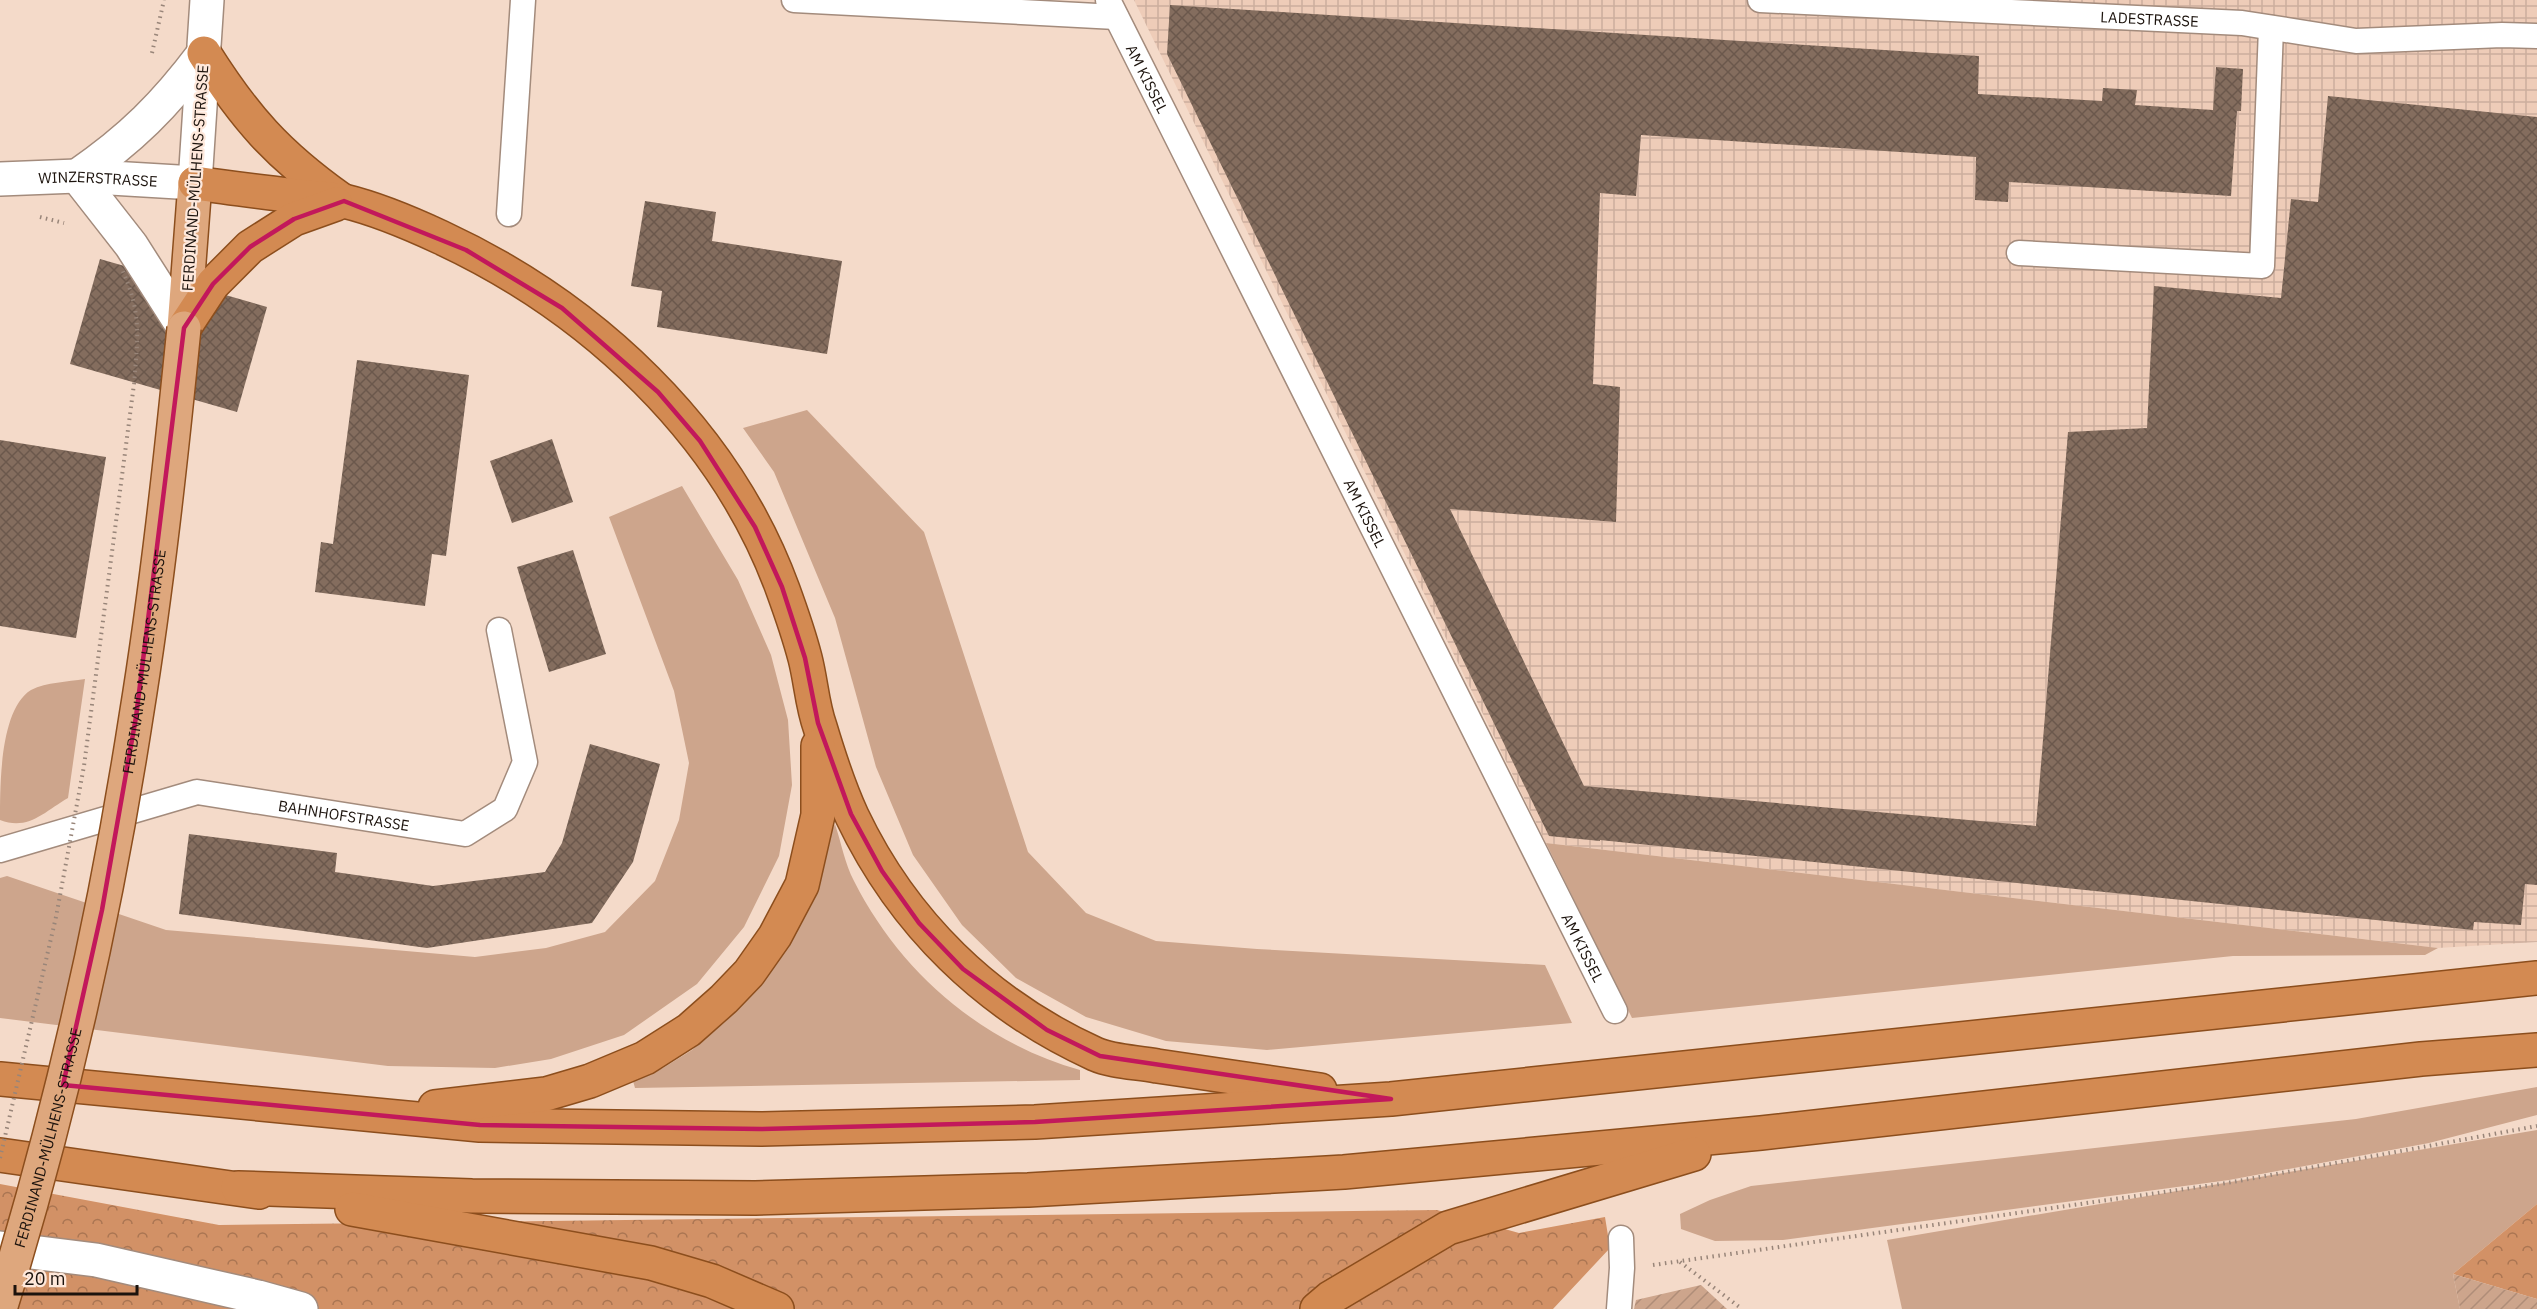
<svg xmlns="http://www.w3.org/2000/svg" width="2537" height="1309" font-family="'IBM Plex Sans',sans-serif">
<defs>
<pattern id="industrial-grid" width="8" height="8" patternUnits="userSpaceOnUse" patternTransform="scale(1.5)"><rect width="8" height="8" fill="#eeccb8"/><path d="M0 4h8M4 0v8" fill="none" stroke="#ccae9d"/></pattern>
<pattern id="forest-crowns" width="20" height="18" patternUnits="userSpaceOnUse" patternTransform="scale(1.5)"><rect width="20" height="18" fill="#d29166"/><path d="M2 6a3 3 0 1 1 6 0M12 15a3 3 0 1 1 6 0" fill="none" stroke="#aa7552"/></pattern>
<pattern id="garden-furrows" width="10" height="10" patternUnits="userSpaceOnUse" patternTransform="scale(1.5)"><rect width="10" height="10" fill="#cda58c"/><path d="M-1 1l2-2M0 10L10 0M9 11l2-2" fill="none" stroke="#af8d78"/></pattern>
<pattern id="building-cross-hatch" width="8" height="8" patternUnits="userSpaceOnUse" patternTransform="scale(1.5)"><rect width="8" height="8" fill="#846d5e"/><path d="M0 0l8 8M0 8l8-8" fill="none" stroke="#6b584c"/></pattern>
</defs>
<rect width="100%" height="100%" fill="#f4dac9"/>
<polygon fill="url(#industrial-grid)" points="1134,0 2537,0 2537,942 2438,948 1546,843"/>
<g fill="#cda58c">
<polygon points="807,410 924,532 1028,852 1086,913 1156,941 1257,949 1545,965 1572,1023 1267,1050 1166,1041 1086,1017 1016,978 962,925 913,855 876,767 835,618 774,472 743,428"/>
<polygon points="682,486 738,580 771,655 788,720 792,785 779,856 744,927 697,984 624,1035 551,1059 495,1068 388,1066 0,1018 0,878 7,876 166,930 475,957 546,948 605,932 655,881 679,820 689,763 674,691 609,517"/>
<path d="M85,679L68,798C44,812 28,831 0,820C0,784 0,709 31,690C47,682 67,682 85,679Z"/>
<path d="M835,824C841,842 845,864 854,881C900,972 981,1042 1080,1070V1080L635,1088L633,1081L663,1068L692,1050L725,1022L759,984Z"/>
<polygon points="1546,843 2438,948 2425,955 2233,956 1632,1018"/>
<polygon points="2537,1087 2537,1115 2429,1143 2229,1180 1783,1240 1715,1241 1681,1229 1680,1214 1710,1200 1751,1186 2356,1119"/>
<polygon points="2537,1130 2537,1204 2453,1274 2460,1309 1902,1309 1887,1240"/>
</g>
<g fill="url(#forest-crowns)">
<polygon points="0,1184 219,1225 1437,1210 1519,1233 1605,1217 1610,1248 1553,1309 0,1309"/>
<polygon points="2537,1204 2537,1299 2453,1274"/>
</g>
<g fill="url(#garden-furrows)">
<polygon points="2453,1274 2537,1299 2537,1309 2460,1309"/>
<polygon points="1701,1285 1727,1309 1634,1309 1636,1300"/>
</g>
<g fill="url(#building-cross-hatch)">
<polygon points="1170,5 1979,56 1978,94 2102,101 2103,88 2137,90 2135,105 2213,110 2216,67 2243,69 2241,111 2237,111 2231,196 2009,182 2008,202 1975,200 1976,157 1641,135 1636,196 1600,193 1593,384 1620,387 1616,522 1450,509 1584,786 2036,826 2068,432 2147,428 2154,286 2281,298 2291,199 2318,202 2328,96 2537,117 2537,885 2525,884 2521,925 2474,922 2473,930 1600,840 1600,841 1549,836 1167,54"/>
<polygon points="645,201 716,212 712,241 842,261 827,354 657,327 662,291 631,286"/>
<polygon points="100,259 267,307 237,412 70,364"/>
<polygon points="357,360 469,375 446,556 432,554 425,606 315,592 321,542 333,544"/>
<polygon points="552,439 573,502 512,523 490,461"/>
<polygon points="0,440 106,457 76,638 0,626"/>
<polygon points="573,550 606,654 549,672 517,567"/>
<polygon points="590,744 660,764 633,862 592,923 427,948 179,914 189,834 337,853 335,872 433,886 545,872 562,843"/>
</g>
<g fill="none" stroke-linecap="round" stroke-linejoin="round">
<g stroke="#a38b7c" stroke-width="27">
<g id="service">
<polyline points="794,0 1116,17"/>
<path id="s1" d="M1108,0L1615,1011"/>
<path id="s2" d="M1760,0L2242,23L2356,41L2502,35L2537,36"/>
<polyline points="509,214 523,0"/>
<polyline points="2019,253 2262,266 2271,28"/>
<path id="s3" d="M0,850L197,792L465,834L505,809L525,762L499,630"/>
<polyline points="1619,1309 1622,1268 1621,1238"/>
</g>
</g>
<g stroke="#a38b7c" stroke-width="36">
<polyline id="minor" points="0,1248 96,1260 258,1297 301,1309"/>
</g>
<g stroke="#a38b7c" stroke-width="36">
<g id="tertiary">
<polyline points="77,176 131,245 184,328"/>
<path d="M77,176C131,139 165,105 204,53"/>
<path id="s4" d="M0,179L77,176L195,183"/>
</g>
</g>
<g stroke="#a38b7c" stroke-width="36">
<polyline id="secondary" points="195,183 207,0"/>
</g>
<g stroke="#8c4e1d" stroke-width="36">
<polyline id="primary" points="184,328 195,183"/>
</g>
<g stroke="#8c4e1d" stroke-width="36">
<g id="trunk">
<path d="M204,53C245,118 277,154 340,199"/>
<path d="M195,183C229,188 263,192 297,196C312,198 329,198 344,201C377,209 410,223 440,237C591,307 725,431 783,590C791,612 799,635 805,658C811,681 812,705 820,727C829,757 839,788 852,816C903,923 987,1005 1095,1054C1113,1062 1137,1062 1157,1066C1211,1074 1266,1082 1320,1090"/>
<polyline points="184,328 213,284 250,247 294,219 336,204"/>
<polyline points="0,1079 480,1125 761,1129 1035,1122 1391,1099 2537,978"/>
<polyline points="435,1107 546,1094 590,1081 645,1058 689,1030 724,999 749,973 775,936 802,885 818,815 818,746"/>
<polyline points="0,1155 259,1192"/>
<polyline points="238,1188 472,1196 755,1198 1028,1190 1344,1172 1761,1133 2421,1059 2537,1050"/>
<polyline points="352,1209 651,1263 712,1281 777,1309"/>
<polyline points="1317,1309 1330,1298 1448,1228 1694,1154"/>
</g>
</g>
<g stroke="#988579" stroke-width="4" stroke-dasharray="1.5 4.5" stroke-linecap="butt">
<polyline points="152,53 164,0"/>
<polyline points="40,217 64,223"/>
<polyline points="1680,1262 1742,1309"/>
<polyline points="1653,1265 2227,1183 2537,1126"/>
</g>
<use href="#service" stroke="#fff" stroke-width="24"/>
<use href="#minor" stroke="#fff" stroke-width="33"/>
<use href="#tertiary" stroke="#fff" stroke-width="33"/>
<use href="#secondary" stroke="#fff" stroke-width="33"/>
<use href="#primary" stroke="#dea77d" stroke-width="33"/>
<use href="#trunk" stroke="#d38a52" stroke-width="33"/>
<g stroke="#8c4e1d" stroke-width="36" stroke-linecap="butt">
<g id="primary-bridge">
<path id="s5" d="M0,1309C60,1115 105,917 136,717C157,588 171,458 184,328"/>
</g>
</g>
<path stroke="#988579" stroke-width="4" stroke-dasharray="1.5 4.5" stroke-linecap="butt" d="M0,1158L56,917L84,766L134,384C138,335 142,313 121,267"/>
<use href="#primary-bridge" stroke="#dea77d" stroke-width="33"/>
</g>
<path fill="none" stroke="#c2185b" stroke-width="4.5" stroke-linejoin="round" d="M344,201L466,250L562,308L658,392L700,441L755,527L782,587L805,658L818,723L851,814L882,871L919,923L963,969L1047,1030L1100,1056L1391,1099L1035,1122L761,1129L480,1125L63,1085L102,910L136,717L184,328L213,284L250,247L294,219Z"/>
<g text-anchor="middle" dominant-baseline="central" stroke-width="4.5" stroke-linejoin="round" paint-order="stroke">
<g font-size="15" fill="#1c130d" stroke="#fee8db">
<text stroke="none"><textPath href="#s2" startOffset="390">LADESTRASSE</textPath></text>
<text stroke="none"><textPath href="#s1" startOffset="88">AM KISSEL</textPath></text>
<text transform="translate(195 178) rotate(-86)">FERDINAND-MÜLHENS-STRASSE</text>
<text stroke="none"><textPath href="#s4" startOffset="98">WINZERSTRASSE</textPath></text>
<text stroke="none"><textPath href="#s1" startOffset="574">AM KISSEL</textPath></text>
<text stroke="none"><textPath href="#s5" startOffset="664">FERDINAND-MÜLHENS-STRASSE</textPath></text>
<text stroke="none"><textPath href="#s3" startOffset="354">BAHNHOFSTRASSE</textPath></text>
<text stroke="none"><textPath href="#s1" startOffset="1060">AM KISSEL</textPath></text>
<text stroke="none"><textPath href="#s5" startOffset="178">FERDINAND-MÜLHENS-STRASSE</textPath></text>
</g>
</g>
<path d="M15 1285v9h122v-9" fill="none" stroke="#1c130d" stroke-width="3"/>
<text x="24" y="1285" font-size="18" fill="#1c130d" stroke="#fee8db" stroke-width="4.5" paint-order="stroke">20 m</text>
</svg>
